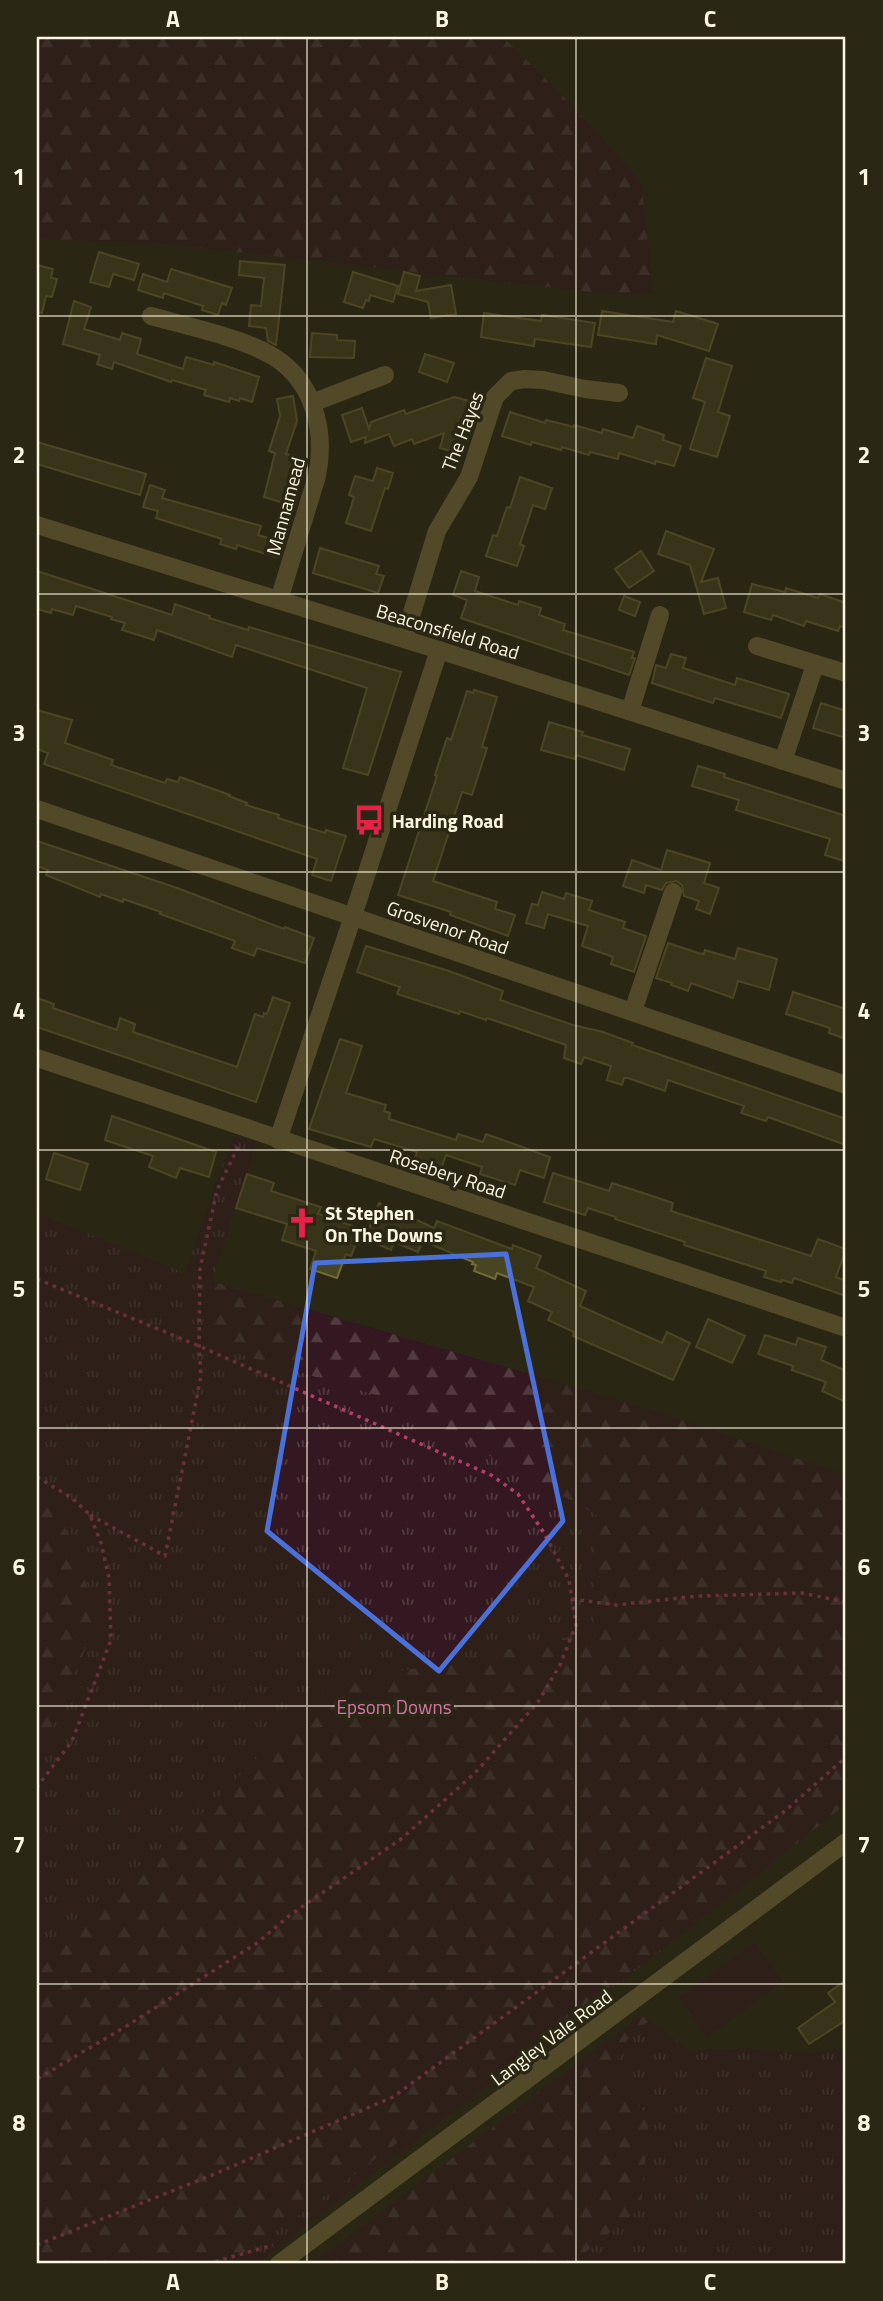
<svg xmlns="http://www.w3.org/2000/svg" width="883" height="2301" font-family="'Titillium Web',sans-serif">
<defs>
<pattern id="grass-tufts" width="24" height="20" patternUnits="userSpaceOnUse" patternTransform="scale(1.75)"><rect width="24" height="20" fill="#341821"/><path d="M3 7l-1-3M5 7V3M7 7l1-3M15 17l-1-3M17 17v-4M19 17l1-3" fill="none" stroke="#523a41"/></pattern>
<pattern id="forest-firs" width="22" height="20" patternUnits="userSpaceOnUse" patternTransform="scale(1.75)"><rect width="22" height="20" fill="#341821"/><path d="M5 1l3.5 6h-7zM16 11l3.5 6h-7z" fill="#523a41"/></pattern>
</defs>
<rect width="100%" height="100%" fill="#2a2714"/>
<g fill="url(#grass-tufts)">
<polygon points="233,1137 257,1141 212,1281 649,1409 846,1475 846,1804 689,1929 257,2264 37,2264 37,1213 185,1273"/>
<polygon points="642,2015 690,2051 751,2048 801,2054 846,2048 846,2264 503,2264 528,2100"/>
</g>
<g fill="url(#forest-firs)">
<polygon points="37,37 503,37 575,108 641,182 653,293 627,296 157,243 37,239"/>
<polygon points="211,1281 649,1409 846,1475 846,1804 689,1929 232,2264 37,2264 37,1952 201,1814 328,1686 593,1632 597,1515 385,1398 210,1345"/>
<polygon points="37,1496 57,1506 99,1618 42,1748 37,1749"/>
<path d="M642,2015L648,2022C627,2036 618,2047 615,2073L649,2119L641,2207L586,2252L568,2264H312Z"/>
</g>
<polygon fill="#341821" points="755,1942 783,1982 707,2037 679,1997"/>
<g fill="#494522" stroke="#736c37" stroke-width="2">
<polygon points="99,252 139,264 134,280 113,274 109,287 90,282"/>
<polygon points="240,261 285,265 276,345 268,341 266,328 249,326 251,305 261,306 264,278 239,275"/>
<polygon points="37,265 53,269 51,278 57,279 52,297 46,296 42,313 37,312"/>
<polygon points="171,269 232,288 226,305 222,303 218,315 202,310 203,306 164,293 163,298 138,290 143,274 167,282"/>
<polygon points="353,272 398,286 393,302 370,295 369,301 366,300 363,308 344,302"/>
<polygon points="404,272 420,276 416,291 451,285 456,314 431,318 428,302 398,294"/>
<polygon points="74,301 91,307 84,329 120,340 122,333 141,339 137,354 183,369 186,357 214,365 214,362 259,377 252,402 240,398 239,401 230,398 229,402 204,395 206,390 172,380 171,382 114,362 112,369 97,364 100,355 63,344"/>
<polygon points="602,311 673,322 676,311 718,324 709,351 657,335 656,344 598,335"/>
<polygon points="484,313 541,321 542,315 595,323 591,347 535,339 534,346 481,337"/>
<polygon points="312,333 337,335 337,340 355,341 354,358 310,357"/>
<polygon points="425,354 454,363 447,382 419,372"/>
<polygon points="706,358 732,366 718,412 730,416 717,457 690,449 705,402 693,398"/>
<polygon points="293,396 297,421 286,454 304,459 301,460 292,489 295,490 290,505 264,497 275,453 269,451 280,416 277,399"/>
<polygon points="454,397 473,402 458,453 440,448 444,433 414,444 412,439 394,446 389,434 365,443 366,437 351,442 342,415 362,408 369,429 371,422 404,410 406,414"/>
<polygon points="510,412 545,423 546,420 574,427 574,425 602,433 603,429 633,438 637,426 664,435 663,440 681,446 674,466 656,461 655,464 619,453 618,459 590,452 589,455 562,447 561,450 532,442 531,445 502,436"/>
<polygon points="37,442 146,474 140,495 37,464"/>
<polygon points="377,468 393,473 388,489 385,488 371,531 346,523 354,497 349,495 355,476 373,481"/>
<polygon points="520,477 552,488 545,509 533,505 520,544 524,546 517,566 486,556 493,535 497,536 507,507 510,508"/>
<polygon points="150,485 165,490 162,498 261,526 258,535 281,542 276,557 237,545 236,549 220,544 222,539 156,518 158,511 143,507"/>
<polygon points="666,531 714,549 701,582 718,578 726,608 704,614 690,565 658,554"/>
<polygon points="320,548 379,566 376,574 384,576 378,593 313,573"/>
<polygon points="641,551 654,571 629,588 615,569"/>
<polygon points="37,571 172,615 175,604 210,616 209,618 248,630 249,627 401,672 368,775 343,768 367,688 236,645 232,657 157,630 154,640 122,630 125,623 111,619 112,617 76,606 73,615 52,609 51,613 37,609"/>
<polygon points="461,571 479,577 475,591 518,605 519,601 541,608 539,615 565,624 563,630 634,652 632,658 635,658 629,675 461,618 467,600 453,595"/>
<polygon points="752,584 785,592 786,588 818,598 820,594 846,603 846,628 840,626 838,631 806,621 804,626 773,615 771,620 744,612"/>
<polygon points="624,596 640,602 635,616 619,610"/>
<polygon points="671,654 686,658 683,668 735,685 737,678 789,694 781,718 715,698 713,703 652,683 656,665 666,668"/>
<polygon points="474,690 497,697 482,747 487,748 472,795 462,792 433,881 497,902 495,909 515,915 508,936 450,915 451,912 398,895 437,776 435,775 447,738 451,740 467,691 473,693"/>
<polygon points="821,703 846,711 846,738 813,728"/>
<polygon points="37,710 72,720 65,743 113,760 111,765 165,783 167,779 178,782 180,777 230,795 229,796 247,803 246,805 279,815 278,818 325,833 326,830 346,836 331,881 312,875 317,859 44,764 48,753 37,749"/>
<polygon points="549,722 583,732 582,735 630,749 624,770 576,755 575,759 541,750"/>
<polygon points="698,766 725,774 724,777 846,816 846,853 844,861 825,855 830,839 736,810 739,800 692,786"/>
<polygon points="37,841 180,889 284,929 285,927 314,938 305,963 257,948 254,956 232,948 235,941 160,914 161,912 123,899 123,902 101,894 100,897 46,875 48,870 37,866"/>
<polygon points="667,850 710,863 704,883 719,888 710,914 696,909 699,901 684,896 682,885 676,881 666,883 662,890 646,885 644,893 623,886 632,860 661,870"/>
<polygon points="542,892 564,899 566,893 592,901 589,910 625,922 623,928 646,936 634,972 611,964 613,957 582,946 588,926 548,914 544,928 526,923 532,904 538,905"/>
<polygon points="668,943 698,953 704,954 705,950 735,959 738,948 777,959 769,990 738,981 733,998 691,983 688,991 671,985 672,983 656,978"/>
<polygon points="366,946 449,971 503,991 500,1000 573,1025 603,1032 633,1043 632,1045 846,1119 846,1145 768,1117 766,1121 741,1113 744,1106 668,1080 665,1091 628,1078 624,1078 622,1085 607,1080 611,1066 584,1057 581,1064 564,1058 566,1045 487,1018 486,1020 460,1011 459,1014 397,994 400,987 357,972"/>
<polygon points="793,992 846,1009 846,1039 829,1033 830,1028 786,1014"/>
<polygon points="273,997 290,1003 256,1102 37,1027 37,998 54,1004 53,1008 117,1030 120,1018 135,1024 133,1032 237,1067 255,1014 263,1017 264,1013 267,1014"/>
<polygon points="340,1039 362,1046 346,1093 386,1105 384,1111 390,1113 389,1119 418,1128 456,1140 458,1134 483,1142 486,1134 550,1157 544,1178 520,1170 515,1185 480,1174 482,1167 446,1155 441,1169 414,1161 417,1152 374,1139 371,1147 309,1129"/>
<polygon points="112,1116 216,1152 209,1177 180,1168 176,1178 149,1167 153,1156 105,1140"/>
<polygon points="54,1153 88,1164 80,1190 46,1179"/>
<polygon points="553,1173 609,1191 612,1183 637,1191 673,1203 671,1211 811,1256 818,1239 846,1249 836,1277 846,1281 846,1296 794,1278 792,1283 782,1280 781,1282 764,1277 766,1271 684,1245 685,1242 615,1219 616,1217 588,1208 585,1215 544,1202"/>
<polygon points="247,1174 274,1183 271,1191 321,1207 318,1214 362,1229 351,1256 346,1254 337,1278 310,1269 316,1251 282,1240 287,1224 236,1208"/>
<polygon points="379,1203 434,1228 437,1221 512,1249 513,1245 541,1256 536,1268 586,1291 580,1306 662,1343 667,1332 690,1343 673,1380 573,1336 574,1332 548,1320 552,1312 528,1301 534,1287 497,1273 495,1279 474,1271 476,1265 472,1264 473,1262 423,1241 418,1252 394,1242 391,1250 365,1239"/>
<polygon points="708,1319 745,1336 732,1363 696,1347"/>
<polygon points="765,1335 796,1345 798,1338 826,1347 821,1360 846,1371 846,1402 822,1391 826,1382 792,1370 793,1366 758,1354"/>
<polygon points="846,1980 846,2020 809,2044 798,2028 835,2002 828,1993"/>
</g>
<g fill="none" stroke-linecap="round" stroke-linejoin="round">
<g stroke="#b23e69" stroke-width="3.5" stroke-dasharray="3.5 5" stroke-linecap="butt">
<polyline points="37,1279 199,1346 491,1475 518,1494 544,1533 569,1580 576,1625 560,1665 538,1702 475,1773 401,1839 290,1915 257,1943 125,2027 37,2079"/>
<polyline points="37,1477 72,1498 90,1515 101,1543 109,1578 111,1640 72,1741 37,1787"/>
<polyline points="90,1515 165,1556 201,1376 199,1346 200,1269 217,1190 240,1143"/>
<polyline points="572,1599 616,1605 698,1596 802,1593 846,1602"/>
<polyline points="37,2245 217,2173 393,2097 785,1811 846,1757"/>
<polyline points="207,2264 273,2245"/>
</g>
<g stroke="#847344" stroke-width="18">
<path d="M151,316C186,326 244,338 274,357C314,382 326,431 317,476L279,600"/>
<polyline points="312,403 385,375"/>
<polyline points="37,525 439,650 846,781"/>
<polyline points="404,639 437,531 469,477 495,397 511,381 525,379 543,380 585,389 619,393"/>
<polyline points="757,646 846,673"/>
<polyline points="630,711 660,615"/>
<polyline points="783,761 815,665"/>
<polyline points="37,809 846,1085"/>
<polyline points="633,1011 673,892"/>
<polyline points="37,1058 846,1328"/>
<polyline points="278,1140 350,925 439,650"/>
<polyline points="279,2264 846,1842"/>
</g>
</g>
<path d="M0 0H883V2301H0ZM506,1254L563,1521L439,1671L267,1531L315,1263Z" fill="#2a2714" fill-opacity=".55" fill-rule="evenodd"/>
<path fill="none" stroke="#4a70da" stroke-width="5" stroke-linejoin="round" d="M506,1254L563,1521L439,1671L267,1531L315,1263Z"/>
<path fill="none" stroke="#fcf7e1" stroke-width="2" stroke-opacity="0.55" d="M307,37V2264M576,37V2264M37,316H846M37,594H846M37,872H846M37,1150H846M37,1428H846M37,1706H846M37,1984H846"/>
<defs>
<g id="bus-bare" transform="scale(2.415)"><path d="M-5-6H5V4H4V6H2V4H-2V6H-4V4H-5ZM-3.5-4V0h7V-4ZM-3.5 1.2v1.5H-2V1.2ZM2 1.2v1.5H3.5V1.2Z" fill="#e82149" stroke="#2a2714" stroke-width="2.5" paint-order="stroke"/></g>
<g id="church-bare" transform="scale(2.415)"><path d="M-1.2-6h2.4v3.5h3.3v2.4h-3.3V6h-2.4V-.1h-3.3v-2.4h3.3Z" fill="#e82149" stroke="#2a2714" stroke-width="2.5" paint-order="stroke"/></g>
</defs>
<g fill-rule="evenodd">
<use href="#bus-bare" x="369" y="820"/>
<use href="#church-bare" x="302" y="1223"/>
</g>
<g text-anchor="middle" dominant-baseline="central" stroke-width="7" stroke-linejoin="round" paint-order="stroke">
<g font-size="19" fill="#fcf7e1" stroke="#2a2714">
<text transform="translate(462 431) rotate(-69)">The Hayes</text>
<text transform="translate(285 506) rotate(-75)">Mannamead</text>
<text transform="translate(448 631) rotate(17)">Beaconsfield Road</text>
<text transform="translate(448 927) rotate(19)">Grosvenor Road</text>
<text transform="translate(448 1173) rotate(18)">Rosebery Road</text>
<text transform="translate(551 2037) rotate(-37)">Langley Vale Road</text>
</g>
<g font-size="19" font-weight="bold" fill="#fcf7e1" stroke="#2a2714" text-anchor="start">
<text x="392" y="820">Harding Road</text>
<text x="325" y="1212">St Stephen<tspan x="325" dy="22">On The Downs</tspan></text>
</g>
<g font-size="19" fill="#d673aa" stroke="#2a2714">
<text x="394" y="1706">Epsom Downs</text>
</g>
</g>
<rect width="883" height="2301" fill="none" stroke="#2a2714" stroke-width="77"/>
<rect x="38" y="38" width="806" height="2224" fill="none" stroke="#fcf7e1" stroke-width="2.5"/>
<g font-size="23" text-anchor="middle" font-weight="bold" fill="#fcf7e1">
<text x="173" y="27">A</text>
<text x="442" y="27">B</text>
<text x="710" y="27">C</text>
<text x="19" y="185">1</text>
<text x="864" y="185">1</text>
<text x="19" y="463">2</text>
<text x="864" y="463">2</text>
<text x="19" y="741">3</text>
<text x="864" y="741">3</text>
<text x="19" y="1019">4</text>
<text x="864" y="1019">4</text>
<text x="19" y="1297">5</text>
<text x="864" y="1297">5</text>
<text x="19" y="1575">6</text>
<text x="864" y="1575">6</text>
<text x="19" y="1853">7</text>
<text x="864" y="1853">7</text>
<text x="19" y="2131">8</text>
<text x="864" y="2131">8</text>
<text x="173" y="2290">A</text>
<text x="442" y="2290">B</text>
<text x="710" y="2290">C</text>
</g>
</svg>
